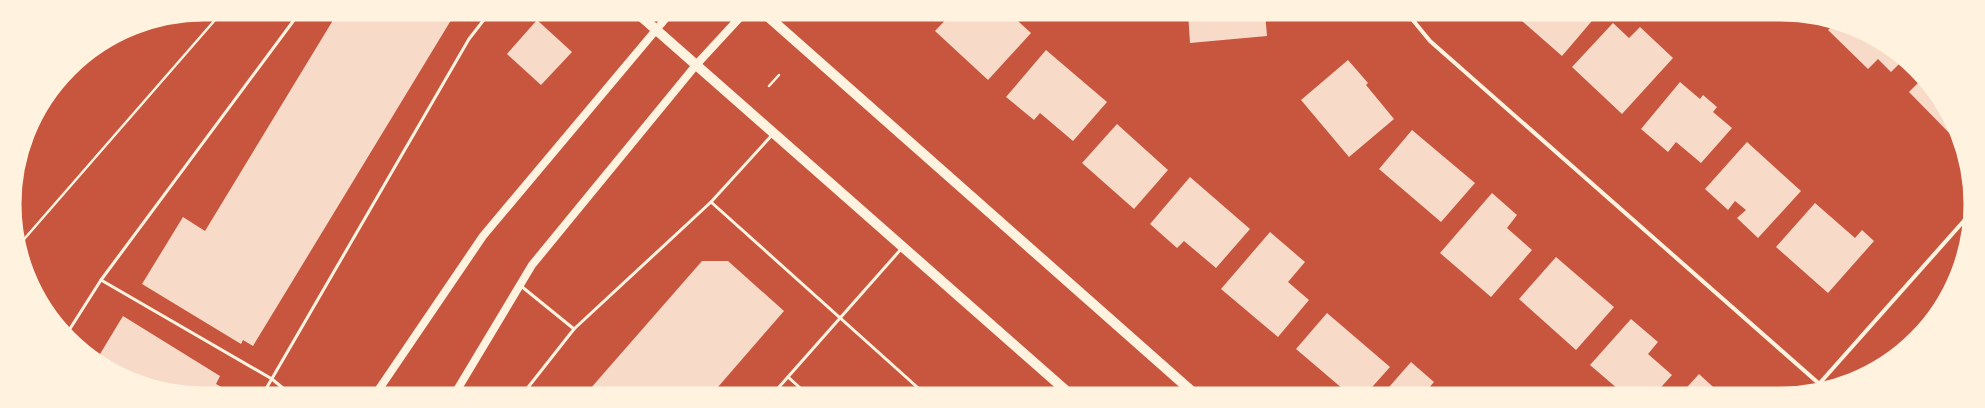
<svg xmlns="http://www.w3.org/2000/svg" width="1985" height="408" font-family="'DM Sans',sans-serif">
<rect width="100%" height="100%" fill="#c8553d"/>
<g fill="#f7dbc8">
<polygon points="338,12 456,12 253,346 243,340 241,344 142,284 183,217 205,231"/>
<polygon points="952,13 1009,13 1031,33 988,80 935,31"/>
<polygon points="1188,13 1265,13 1267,36 1190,43"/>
<polygon points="1513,13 1595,13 1597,15 1562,56"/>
<polygon points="537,20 572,52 541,85 507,54"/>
<polygon points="1613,23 1629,38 1640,27 1673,58 1622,114 1572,67"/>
<polygon points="1835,23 1877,38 1903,60 1891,72 1878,59 1868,69 1828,30"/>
<polygon points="1046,50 1107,102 1073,141 1040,113 1034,120 1006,97"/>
<polygon points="1348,60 1368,83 1366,85 1394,119 1349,157 1301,100"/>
<polygon points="1923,78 1933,87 1960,140 1958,142 1909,92"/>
<polygon points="1680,82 1700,99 1703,95 1717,107 1713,112 1732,128 1701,163 1676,142 1668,152 1641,129"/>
<polygon points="1117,124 1168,170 1134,209 1082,163"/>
<polygon points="1412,130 1475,183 1441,222 1379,169"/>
<polygon points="1747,142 1801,191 1758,238 1737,218 1746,210 1735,201 1728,210 1705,189"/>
<polygon points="1190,177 1250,229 1216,268 1184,241 1177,248 1150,224"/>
<polygon points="1492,193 1517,215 1507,228 1532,250 1491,297 1440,253"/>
<polygon points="1815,203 1855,238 1862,230 1874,241 1828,293 1776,247"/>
<polygon points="1270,232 1305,262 1288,282 1309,300 1278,337 1221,289"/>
<polygon points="1556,257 1614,307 1576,350 1519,299"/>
<polygon points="702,261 728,261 784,311 711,395 596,395 590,389"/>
<polygon points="1327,313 1390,367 1365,395 1350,395 1296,349"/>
<polygon points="123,316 220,376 216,384 225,389 221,394 179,394 119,376 97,359"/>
<polygon points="1631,319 1658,342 1648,354 1672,375 1654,395 1625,395 1590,365"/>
<polygon points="1411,362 1434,382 1423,395 1382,395"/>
<polygon points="1699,374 1723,396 1680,395"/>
</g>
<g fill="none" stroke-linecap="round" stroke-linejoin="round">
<g stroke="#fff3e0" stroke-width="2.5">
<polyline points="769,86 779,75"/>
<polyline points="19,245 222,12"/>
</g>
<g stroke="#fff3e0" stroke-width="3">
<polyline points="711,202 773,134"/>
<polyline points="521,286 574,329 711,202 926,395"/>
<polyline points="66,335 101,280"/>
<polyline points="788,377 808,395"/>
<polyline points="263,394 469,39 490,12"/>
<polyline points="290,394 272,379 101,280 300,12"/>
<polyline points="522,395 574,329"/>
<polyline points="772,395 902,248"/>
</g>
<g stroke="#fff3e0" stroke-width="4">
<polyline points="1407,13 1430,41 1824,388"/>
<polyline points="1819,384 1970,214"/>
</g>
<g stroke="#fff3e0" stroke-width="8">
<polyline points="375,395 483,236 671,12"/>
<polyline points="454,395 532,265 696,65 744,13"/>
</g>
<g stroke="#fff3e0" stroke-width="10">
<polyline points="636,12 1071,395"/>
<polyline points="764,13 1196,395"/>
</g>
</g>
<path d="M0 0H1985V408H0ZM204 19H1781A185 185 0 0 1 1966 204V204A185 185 0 0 1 1781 389H204A185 185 0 0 1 19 204V204A185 185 0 0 1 204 19Z" fill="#fff3e0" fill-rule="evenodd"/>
<path fill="none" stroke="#fff3e0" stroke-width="5" d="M204 19H1781A185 185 0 0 1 1966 204V204A185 185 0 0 1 1781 389H204A185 185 0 0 1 19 204V204A185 185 0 0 1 204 19Z"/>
</svg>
